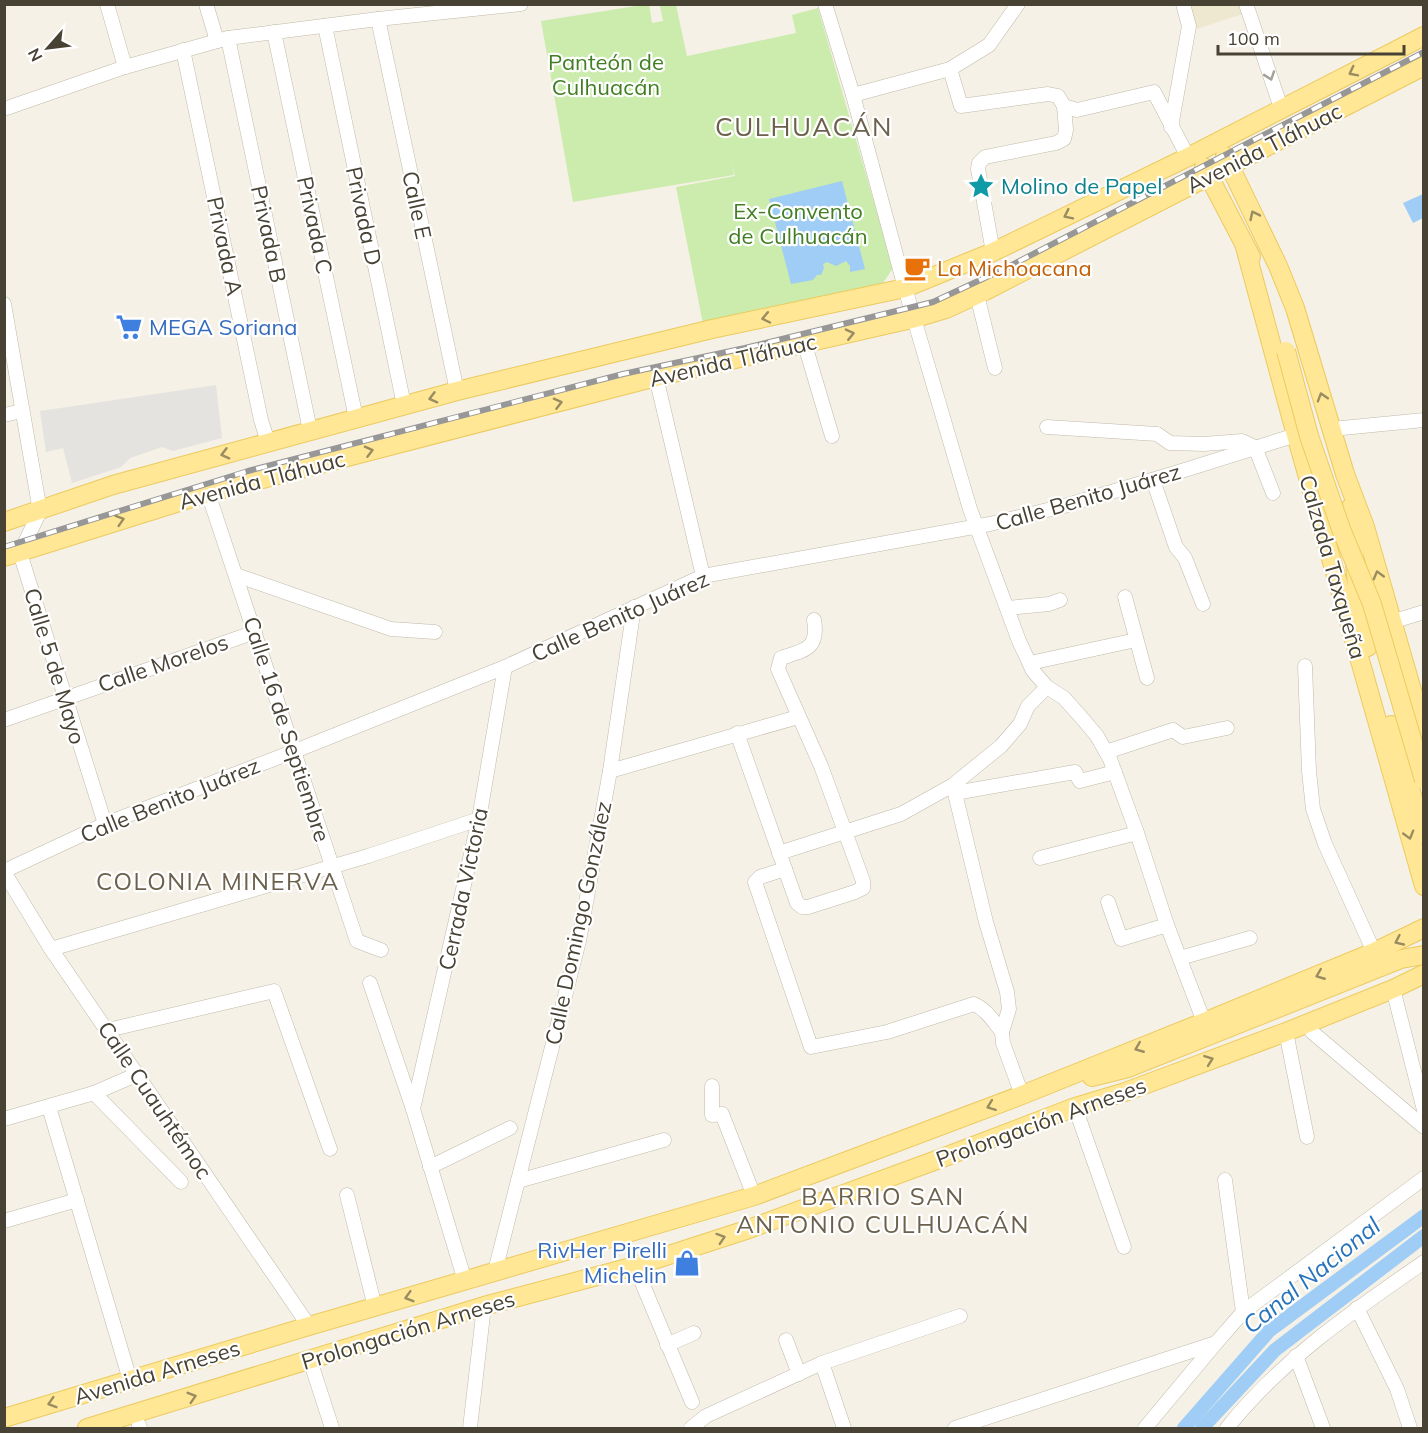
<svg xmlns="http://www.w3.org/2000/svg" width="1428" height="1433" font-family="Mulish,sans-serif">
<rect width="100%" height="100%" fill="#f5f1e7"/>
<polygon fill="#efe8d0" points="1189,5 1240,5 1243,14 1197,29"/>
<polygon fill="#cbecad" points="649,4 652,23 663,21 660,6 676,5 687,56 796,33 792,15 818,8 893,268 881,286 703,324 676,187 735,176 732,164 734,175 573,202 541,21"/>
<polygon fill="#e5e3df" points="216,385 222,438 173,451 162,447 130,458 121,467 72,483 63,448 46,452 40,411"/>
<g fill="#9fcdf5">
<polygon points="842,181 865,269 850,272 850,266 846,261 836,266 827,262 823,264 824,268 821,275 817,275 813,280 791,284 769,199"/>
<polygon points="1423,194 1423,218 1413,223 1403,203"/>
</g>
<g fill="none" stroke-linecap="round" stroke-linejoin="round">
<g stroke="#9fcdf5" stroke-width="14">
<polyline points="1184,1428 1269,1331 1424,1216"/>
<polyline points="1202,1428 1275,1350 1424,1236"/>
</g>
<g stroke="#c1baa9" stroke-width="15">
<g id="minor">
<polyline points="107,4 125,67"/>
<polyline points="206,4 217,41"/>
<polyline points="825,4 853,95 905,288 970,509 1019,641 1033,671 1047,687 1064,698 1081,717 1097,736 1110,759 1137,833 1167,925 1204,1022"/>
<polyline points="1246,4 1281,108"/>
<polyline points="378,19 457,391"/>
<polyline points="325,26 404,405"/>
<polyline points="274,32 356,418"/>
<polyline points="228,38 310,430"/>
<polyline points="183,50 261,420 268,442"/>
<polyline points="950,69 961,106 1048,94 1058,96 1064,106 1077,110 1154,92 1188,157"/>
<polyline points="853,95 950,69 989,45 1018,4"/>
<polyline points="4,109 125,67 228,38 378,19 521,4"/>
<polyline points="1171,127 1189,26 1183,4"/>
<polyline points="993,252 978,169 979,163 985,157 1056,143 1064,139 1066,130 1064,106"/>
<polyline points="977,295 995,368"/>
<polyline points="4,304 40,511 20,553 105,824"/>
<polyline points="805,345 832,436"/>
<polyline points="656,377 703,576"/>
<polyline points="4,415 22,411"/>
<polyline points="1047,427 1157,434 1170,443 1204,444 1242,441 1255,447 1273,493"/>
<polyline points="1332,429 1424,420"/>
<polyline points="1153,480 1176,547 1185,558 1203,604"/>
<polyline points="208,493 357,941 381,950"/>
<polyline points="236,575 391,629 435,632"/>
<polyline points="1125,597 1147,678"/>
<polyline points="1007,608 1049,604 1060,600"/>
<polyline points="1391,622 1424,612"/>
<polyline points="1030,663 1136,640"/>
<polyline points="1305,666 1309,771 1313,809 1325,844 1374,952"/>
<polyline points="4,720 255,632"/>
<path d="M737,733L797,903L802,907H808L855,892L863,888V881L821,766L778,669L781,658C805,650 819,649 814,620"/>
<polyline points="1106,752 1173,730 1183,737 1227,728"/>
<polyline points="610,771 798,717"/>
<polyline points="953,785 986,922 1007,992 1009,1009 1002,1032 1003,1043 1022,1095"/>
<polyline points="955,793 1075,772 1080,781 1115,772"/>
<polyline points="779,853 901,814 953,785 1001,746 1020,724 1028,706 1047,687"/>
<polyline points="1040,858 1137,833"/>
<path d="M785,869L760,877L755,882L811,1047L887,1032L974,1004C987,1010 994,1022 1002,1032"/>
<polyline points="4,871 105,824 295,751 505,667 703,576 990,524 1064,506 1172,474 1296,435"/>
<polyline points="4,872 51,949 309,1326"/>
<polyline points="1108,902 1121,939 1167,925"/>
<polyline points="51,949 368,856 479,819"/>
<polyline points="1180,958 1250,938"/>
<polyline points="370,983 413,1109 465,1281"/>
<polyline points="1393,989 1424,1110"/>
<polyline points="108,1030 274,991 330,1149"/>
<polyline points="1286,1032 1307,1137"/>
<polyline points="1312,1032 1424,1127"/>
<polyline points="712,1086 712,1115 722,1114 754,1196"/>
<polyline points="94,1093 181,1182"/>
<polyline points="49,1107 130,1380"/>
<polyline points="1075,1107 1124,1247"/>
<polyline points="413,1109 479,819 505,667"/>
<polyline points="4,1119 94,1093 138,1074"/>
<polyline points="430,1167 510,1128"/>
<polyline points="1225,1180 1243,1312"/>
<polyline points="518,1181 664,1140"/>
<polyline points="347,1195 375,1307"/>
<polyline points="4,1221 77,1200"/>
<polyline points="635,1266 692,1402"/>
<polyline points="495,1271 579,941 610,771 634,607"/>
<polyline points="1357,1308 1397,1389 1410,1428"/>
<polyline points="786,1340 799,1374"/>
<polyline points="667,1345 694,1333"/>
<polyline points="1296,1356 1323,1428"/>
<polyline points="310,1360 332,1428"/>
<polyline points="822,1363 844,1428"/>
<polyline points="139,1425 140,1428"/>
<polyline points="470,1428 484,1306"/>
<polyline points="691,1428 706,1416 822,1363 960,1316"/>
<polyline points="955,1428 1216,1343"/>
<polyline points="1145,1428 1216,1343 1243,1312 1424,1178"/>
<path d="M1227,1428C1281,1360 1353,1311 1424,1262"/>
</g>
</g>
<g stroke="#ecca5e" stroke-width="20">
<g id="major">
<polyline points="1225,156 1278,266 1295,308 1345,474 1365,527 1424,732"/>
<polyline points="1204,167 1251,257"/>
<polyline points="1245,247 1296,435 1424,886"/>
<polyline points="1350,508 1359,608 1368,647"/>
<polyline points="4,522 113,485 457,391 712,329 905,288 993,252 1188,157 1424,36"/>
<polyline points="4,557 208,493 656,377 916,318 946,309 985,291 1424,66"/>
<polyline points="1391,725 1424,835"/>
<polyline points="1092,1077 1128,1068 1401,959 1424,955"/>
<polyline points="4,1418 309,1326 754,1196 1022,1095 1204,1022 1374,952 1424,928"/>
<polyline points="87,1428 484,1306 635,1266 746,1230 942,1158 1075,1107 1125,1092 1286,1032 1393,989 1424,974"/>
</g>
</g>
<use href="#minor" stroke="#fff" stroke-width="14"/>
<use href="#major" stroke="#ffe796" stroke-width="18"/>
<g stroke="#979797" stroke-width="6">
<polyline id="rail" points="4,547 248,471 623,374 745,348 933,302 1006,268 1424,52"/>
</g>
<use href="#rail" stroke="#fff" stroke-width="4" stroke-dasharray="11" stroke-linecap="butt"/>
<g stroke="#ecca5e" stroke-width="20" stroke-linecap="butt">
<polyline id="major-bridge" points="1286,351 1309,436 1341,529 1372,604 1424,780"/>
</g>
<use href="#major-bridge" stroke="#ffe796" stroke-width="18"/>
</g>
<defs><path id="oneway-chevron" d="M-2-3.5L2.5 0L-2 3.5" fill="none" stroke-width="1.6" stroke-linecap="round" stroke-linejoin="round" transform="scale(1.5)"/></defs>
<g stroke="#9a8c61">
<use href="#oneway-chevron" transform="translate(1353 72) rotate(153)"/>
<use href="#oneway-chevron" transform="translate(1068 215) rotate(154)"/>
<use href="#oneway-chevron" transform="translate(1254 215) rotate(-116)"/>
<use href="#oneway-chevron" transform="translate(766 318) rotate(168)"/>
<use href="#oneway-chevron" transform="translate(850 334) rotate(-13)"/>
<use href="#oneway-chevron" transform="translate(1322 397) rotate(-107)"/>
<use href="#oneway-chevron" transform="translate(433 398) rotate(165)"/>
<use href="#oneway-chevron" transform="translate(558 403) rotate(-14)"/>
<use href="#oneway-chevron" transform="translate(369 451) rotate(-14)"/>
<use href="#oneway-chevron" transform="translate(225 454) rotate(165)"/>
<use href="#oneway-chevron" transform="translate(120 520) rotate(-17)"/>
<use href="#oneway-chevron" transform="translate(1378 575) rotate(-105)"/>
<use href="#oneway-chevron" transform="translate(1409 835) rotate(74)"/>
<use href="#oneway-chevron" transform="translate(1399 941) rotate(155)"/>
<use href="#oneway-chevron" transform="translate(1320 975) rotate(158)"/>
<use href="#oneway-chevron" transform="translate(1139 1048) rotate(158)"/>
<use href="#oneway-chevron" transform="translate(1209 1060) rotate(-20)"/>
<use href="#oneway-chevron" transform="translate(991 1106) rotate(159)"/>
<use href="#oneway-chevron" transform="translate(721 1238) rotate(-18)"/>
<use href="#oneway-chevron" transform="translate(409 1297) rotate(164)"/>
<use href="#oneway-chevron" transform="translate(192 1397) rotate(-17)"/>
<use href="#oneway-chevron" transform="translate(52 1403) rotate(163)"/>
</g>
<use stroke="#a4a09a" href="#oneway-chevron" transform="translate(1270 76) rotate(71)"/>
<defs>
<g id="sight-bare" transform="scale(2.07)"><path d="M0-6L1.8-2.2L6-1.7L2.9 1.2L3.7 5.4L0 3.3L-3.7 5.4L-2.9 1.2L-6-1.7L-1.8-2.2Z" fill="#0f9aa8" stroke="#fff" stroke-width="2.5" paint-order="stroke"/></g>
<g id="cafe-bare" transform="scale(2.07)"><path d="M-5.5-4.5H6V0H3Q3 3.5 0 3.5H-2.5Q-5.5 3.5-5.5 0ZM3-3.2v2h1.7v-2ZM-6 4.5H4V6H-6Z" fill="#e8710a" stroke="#fff" stroke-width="2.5" paint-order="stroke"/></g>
<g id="supermarket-bare" transform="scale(2.07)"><path d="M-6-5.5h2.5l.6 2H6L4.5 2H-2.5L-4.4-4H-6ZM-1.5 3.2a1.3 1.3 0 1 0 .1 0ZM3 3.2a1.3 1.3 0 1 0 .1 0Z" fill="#3f7fe0" stroke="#fff" stroke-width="2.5" paint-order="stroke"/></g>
<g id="shop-bare" transform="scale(2.07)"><path d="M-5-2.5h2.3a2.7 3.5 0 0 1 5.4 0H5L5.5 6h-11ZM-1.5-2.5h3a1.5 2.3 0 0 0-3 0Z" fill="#3f7fe0" stroke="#fff" stroke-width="2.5" paint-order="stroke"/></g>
</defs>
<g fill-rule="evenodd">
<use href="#sight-bare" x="981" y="186"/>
<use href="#cafe-bare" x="917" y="268"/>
<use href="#supermarket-bare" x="129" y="327"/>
<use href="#shop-bare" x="687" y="1263"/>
</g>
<g text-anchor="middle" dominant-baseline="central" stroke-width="4.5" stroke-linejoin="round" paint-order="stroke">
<g font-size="22" fill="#417e24" stroke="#fff">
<text x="606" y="62">Panteón de<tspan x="606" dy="25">Culhuacán</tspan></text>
<text x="798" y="211">Ex-Convento<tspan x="798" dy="25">de Culhuacán</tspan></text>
</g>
<g font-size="22" fill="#484235" stroke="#fff">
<text transform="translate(1264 148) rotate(-27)">Avenida Tláhuac</text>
<text transform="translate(417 205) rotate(78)">Calle E</text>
<text transform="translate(364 216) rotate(78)">Privada D</text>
<text transform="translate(315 225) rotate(78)">Privada C</text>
<text transform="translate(269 234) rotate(78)">Privada B</text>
<text transform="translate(225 246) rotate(78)">Privada A</text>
<text transform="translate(733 360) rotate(-13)">Avenida Tláhuac</text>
<text transform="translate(262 480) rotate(-15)">Avenida Tláhuac</text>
<text transform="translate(1088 497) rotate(-16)">Calle Benito Juárez</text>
<text transform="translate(1333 567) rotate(74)">Calzada Taxqueña</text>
<text transform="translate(620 616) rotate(-24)">Calle Benito Juárez</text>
<text transform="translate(163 663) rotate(-19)">Calle Morelos</text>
<text transform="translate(55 666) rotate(73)">Calle 5 de Mayo</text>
<text transform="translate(287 729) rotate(72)">Calle 16 de Septiembre</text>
<text transform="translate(170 800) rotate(-22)">Calle Benito Juárez</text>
<text transform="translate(463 889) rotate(-78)">Cerrada Victoria</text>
<text transform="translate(578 923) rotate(-78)">Calle Domingo González</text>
<text transform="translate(155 1100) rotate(56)">Calle Cuauhtémoc</text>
<text transform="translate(1041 1122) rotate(-20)">Prolongación Arneses</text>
<text transform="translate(408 1330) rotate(-17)">Prolongación Arneses</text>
<text transform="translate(157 1372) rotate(-17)">Avenida Arneses</text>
</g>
<g font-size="22" fill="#0d838f" stroke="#fff" text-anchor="start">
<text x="1001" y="186">Molino de Papel</text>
</g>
<g font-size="22" fill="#c56008" stroke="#fff" text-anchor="start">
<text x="937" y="268">La Michoacana</text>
</g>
<g font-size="22" fill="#366cbe" stroke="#fff" text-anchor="start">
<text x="149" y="327">MEGA Soriana</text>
<text x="667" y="1250" text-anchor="end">RivHer Pirelli<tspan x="667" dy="25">Michelin</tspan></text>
</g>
<g font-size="24" letter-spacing="1.5" fill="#6c614c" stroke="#fff">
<text x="218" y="881">COLONIA MINERVA</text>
<text x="883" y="1196">BARRIO SAN<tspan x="883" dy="28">ANTONIO CULHUACÁN</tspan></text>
</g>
<g font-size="24" font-style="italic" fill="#2774bc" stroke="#fff">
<text transform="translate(1311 1275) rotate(-39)">Canal Nacional</text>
</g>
<g font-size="26" letter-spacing="1.5" fill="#6c614c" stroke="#fff">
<text x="804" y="126">CULHUACÁN</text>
</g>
</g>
<rect width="1428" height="1433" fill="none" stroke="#484235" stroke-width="12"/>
<g transform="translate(48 48) rotate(242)" stroke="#ffffff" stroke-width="4.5" paint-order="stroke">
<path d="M0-4.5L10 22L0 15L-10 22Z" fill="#484235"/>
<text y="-9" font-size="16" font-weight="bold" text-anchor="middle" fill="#484235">N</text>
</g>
<path d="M1218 45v9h186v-9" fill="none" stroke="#484235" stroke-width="3"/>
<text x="1227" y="45" font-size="18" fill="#484235" stroke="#ffffff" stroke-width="4.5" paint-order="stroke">100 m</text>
</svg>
